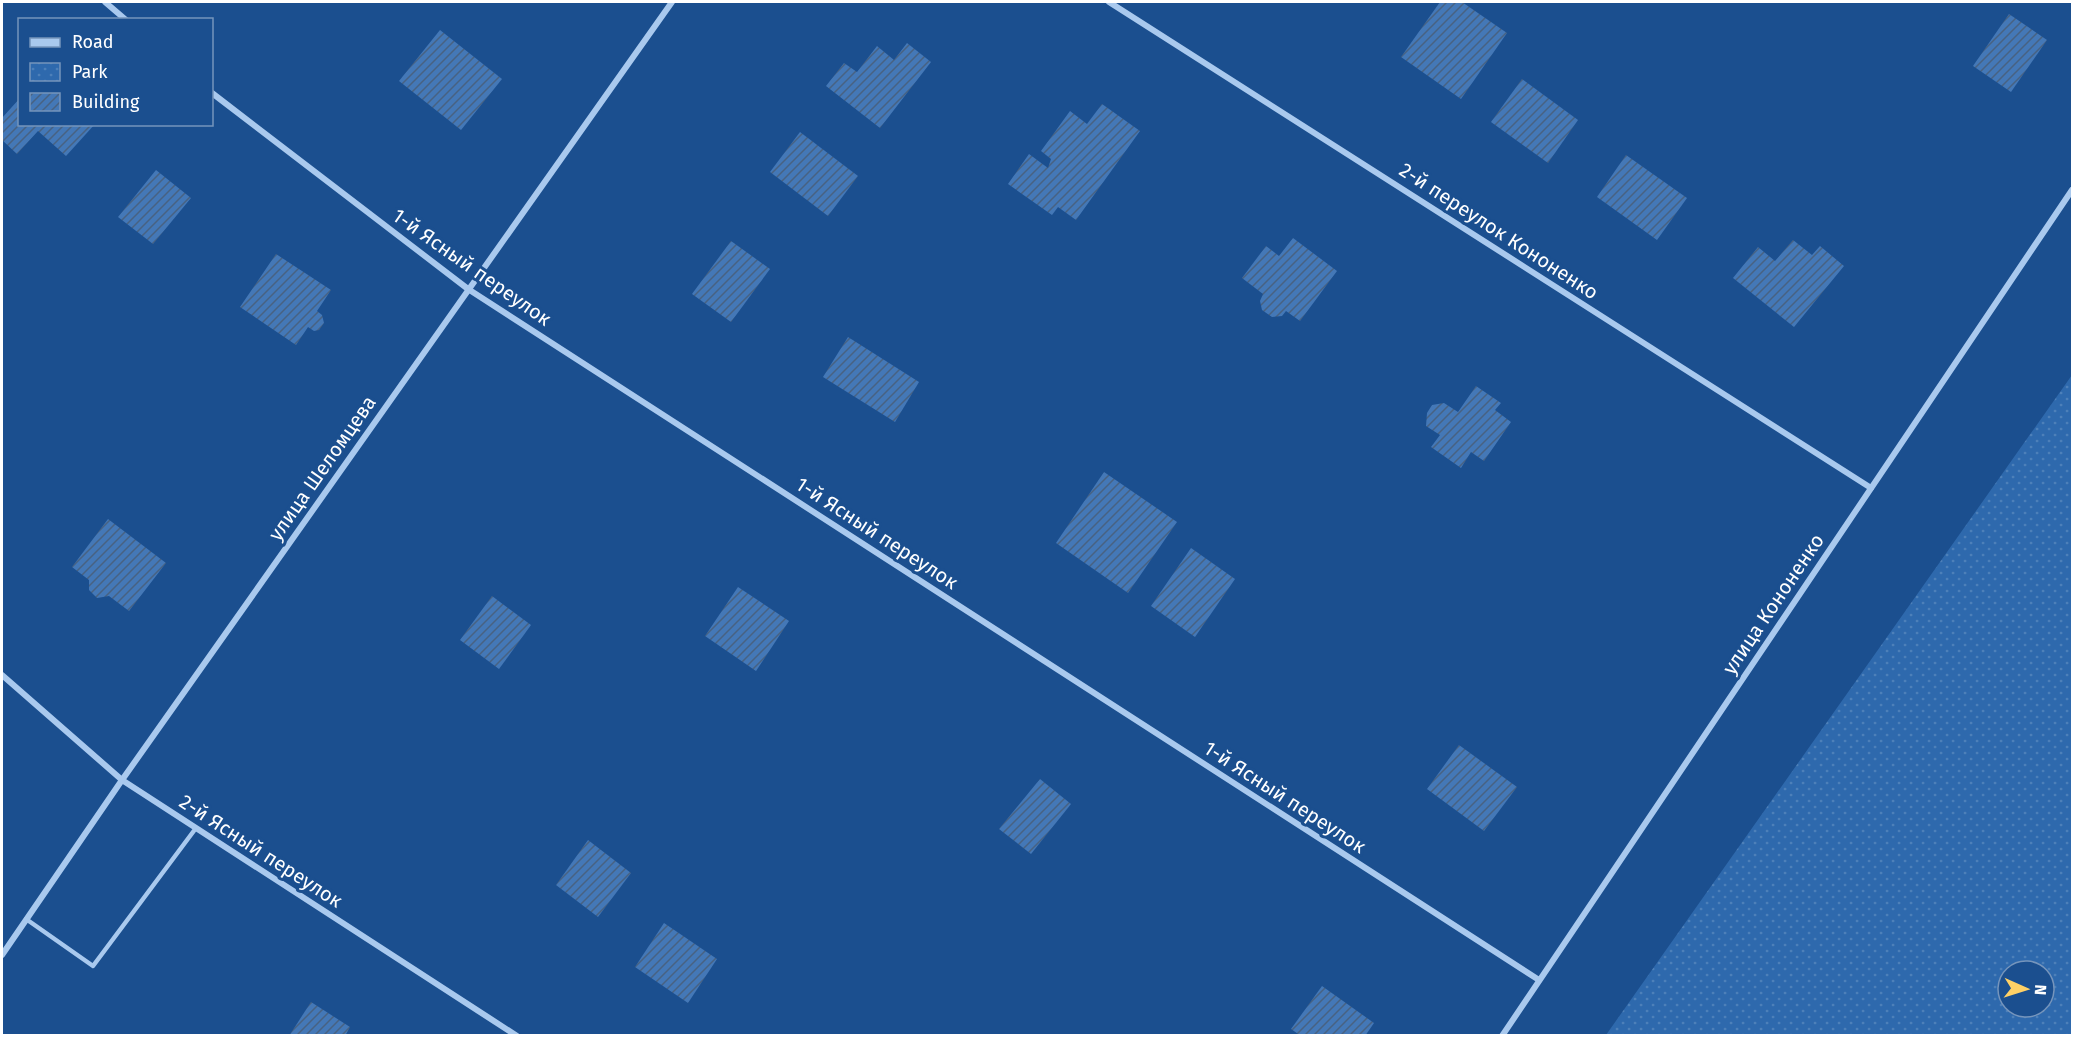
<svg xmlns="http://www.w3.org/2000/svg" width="2074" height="1037" font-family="'Fira Sans',sans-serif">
<defs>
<pattern id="park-dots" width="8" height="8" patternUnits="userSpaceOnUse" patternTransform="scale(1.5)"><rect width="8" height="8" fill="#2e69ad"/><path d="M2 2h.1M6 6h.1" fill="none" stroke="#4d80b9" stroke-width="1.8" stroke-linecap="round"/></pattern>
<pattern id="building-hatch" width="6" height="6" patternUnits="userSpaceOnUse" patternTransform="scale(1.5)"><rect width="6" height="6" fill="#4478b7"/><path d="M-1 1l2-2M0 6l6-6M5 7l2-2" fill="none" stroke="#486282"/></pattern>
</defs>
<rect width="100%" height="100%" fill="#1b4f8f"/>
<path fill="url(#park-dots)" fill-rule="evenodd" d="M2072,375V1035H1606ZM2008,971H2044V1007H2008Z"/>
<g fill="url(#building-hatch)">
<polygon points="1440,2 1462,2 1507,33 1461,99 1401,57"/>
<polygon points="2009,14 2047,40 2011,92 1973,66"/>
<polygon points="440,30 502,79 461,130 399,81"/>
<polygon points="907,43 931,62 880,128 826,86 844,63 857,72 877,46 894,60"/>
<polygon points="1522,79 1578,120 1548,163 1491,122"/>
<polygon points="20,98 20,124 95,124 66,156 38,131 17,154 2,140 2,118"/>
<polygon points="1102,104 1140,131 1076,220 1058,207 1052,215 1008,184 1029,154 1048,168 1051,159 1041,151 1070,111 1087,124"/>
<polygon points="800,132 858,176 828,216 770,172"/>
<polygon points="1626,155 1687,198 1657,240 1597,197"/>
<polygon points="156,170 191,198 153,244 118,217"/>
<polygon points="1293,238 1337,271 1300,321 1286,311 1282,316 1272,317 1262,310 1260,301 1263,294 1242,278 1266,246 1279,256"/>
<polygon points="1793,240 1812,255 1820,246 1844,266 1794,327 1733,278 1758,247 1775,261"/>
<polygon points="731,241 770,269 731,322 692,294"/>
<polygon points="276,254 331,290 317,311 322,315 324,323 319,330 314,331 308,327 296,345 240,307"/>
<polygon points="848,337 919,382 895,422 823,377"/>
<polygon points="1476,386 1501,403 1495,410 1511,422 1484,461 1471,452 1461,468 1431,447 1440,435 1426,426 1427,413 1432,405 1444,403 1458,412"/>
<polygon points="1104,472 1177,522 1128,593 1056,543"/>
<polygon points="108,519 166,563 129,611 109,596 97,598 89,590 89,580 72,567"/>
<polygon points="1191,548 1235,579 1195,637 1151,606"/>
<polygon points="738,587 789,621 756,671 705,636"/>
<polygon points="492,596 531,625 499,669 460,640"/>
<polygon points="1459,745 1517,787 1484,831 1427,789"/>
<polygon points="1040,779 1071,804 1031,854 999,829"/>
<polygon points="588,840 631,873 598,917 556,885"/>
<polygon points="664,923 717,959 688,1003 635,967"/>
<polygon points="1322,986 1374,1023 1365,1036 1301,1036 1291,1029"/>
<polygon points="311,1002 350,1027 345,1036 289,1036"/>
</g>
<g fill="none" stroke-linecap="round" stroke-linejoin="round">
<polyline stroke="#a9c9ee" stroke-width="4.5" points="26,919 93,966 196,828"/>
<g stroke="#a9c9ee" stroke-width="6">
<polyline points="105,2 126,20"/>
<polyline points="1109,2 1871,488"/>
<polyline points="212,93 468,289 1539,980"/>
<polyline points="2,675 122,780 517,1036"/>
<polyline points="2,955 122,780 672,2"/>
<polyline points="1502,1036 2072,190"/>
</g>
</g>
<g text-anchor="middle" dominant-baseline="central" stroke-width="6" stroke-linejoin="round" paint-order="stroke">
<g font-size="20" fill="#fff" stroke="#1b4f8f">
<text transform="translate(1499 231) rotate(33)">2-й переулок Кононенко</text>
<text transform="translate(472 267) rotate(35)">1-й Ясный переулок</text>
<text transform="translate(322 468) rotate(-55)">улица Шеломцева</text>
<text transform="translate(877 533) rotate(33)">1-й Ясный переулок</text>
<text transform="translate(1773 604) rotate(-56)">улица Кононенко</text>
<text transform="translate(1285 797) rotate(33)">1-й Ясный переулок</text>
<text transform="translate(261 851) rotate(33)">2-й Ясный переулок</text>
</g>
</g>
<rect width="2074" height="1037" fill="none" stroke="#ffffff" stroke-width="6"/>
<rect x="18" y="18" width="195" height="108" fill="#1b4f8f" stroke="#7695bc" stroke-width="1.5"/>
<rect x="30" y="38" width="30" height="9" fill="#a9c9ee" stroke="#7695bc" stroke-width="1.5"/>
<text x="72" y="48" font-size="18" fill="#ffffff">Road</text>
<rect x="30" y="63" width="30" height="18" fill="url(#park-dots)" stroke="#7695bc" stroke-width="1.5"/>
<text x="72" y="78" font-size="18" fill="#ffffff">Park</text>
<rect x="30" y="93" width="30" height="18" fill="url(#building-hatch)" stroke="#7695bc" stroke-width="1.5"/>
<text x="72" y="108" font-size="18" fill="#ffffff">Building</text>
<g transform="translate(2026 989) rotate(93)"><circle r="28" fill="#1b4f8f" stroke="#7695bc" stroke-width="1.5"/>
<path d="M0-4.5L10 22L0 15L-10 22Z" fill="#ffd166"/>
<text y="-9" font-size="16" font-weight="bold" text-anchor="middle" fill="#ffffff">N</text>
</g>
</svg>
